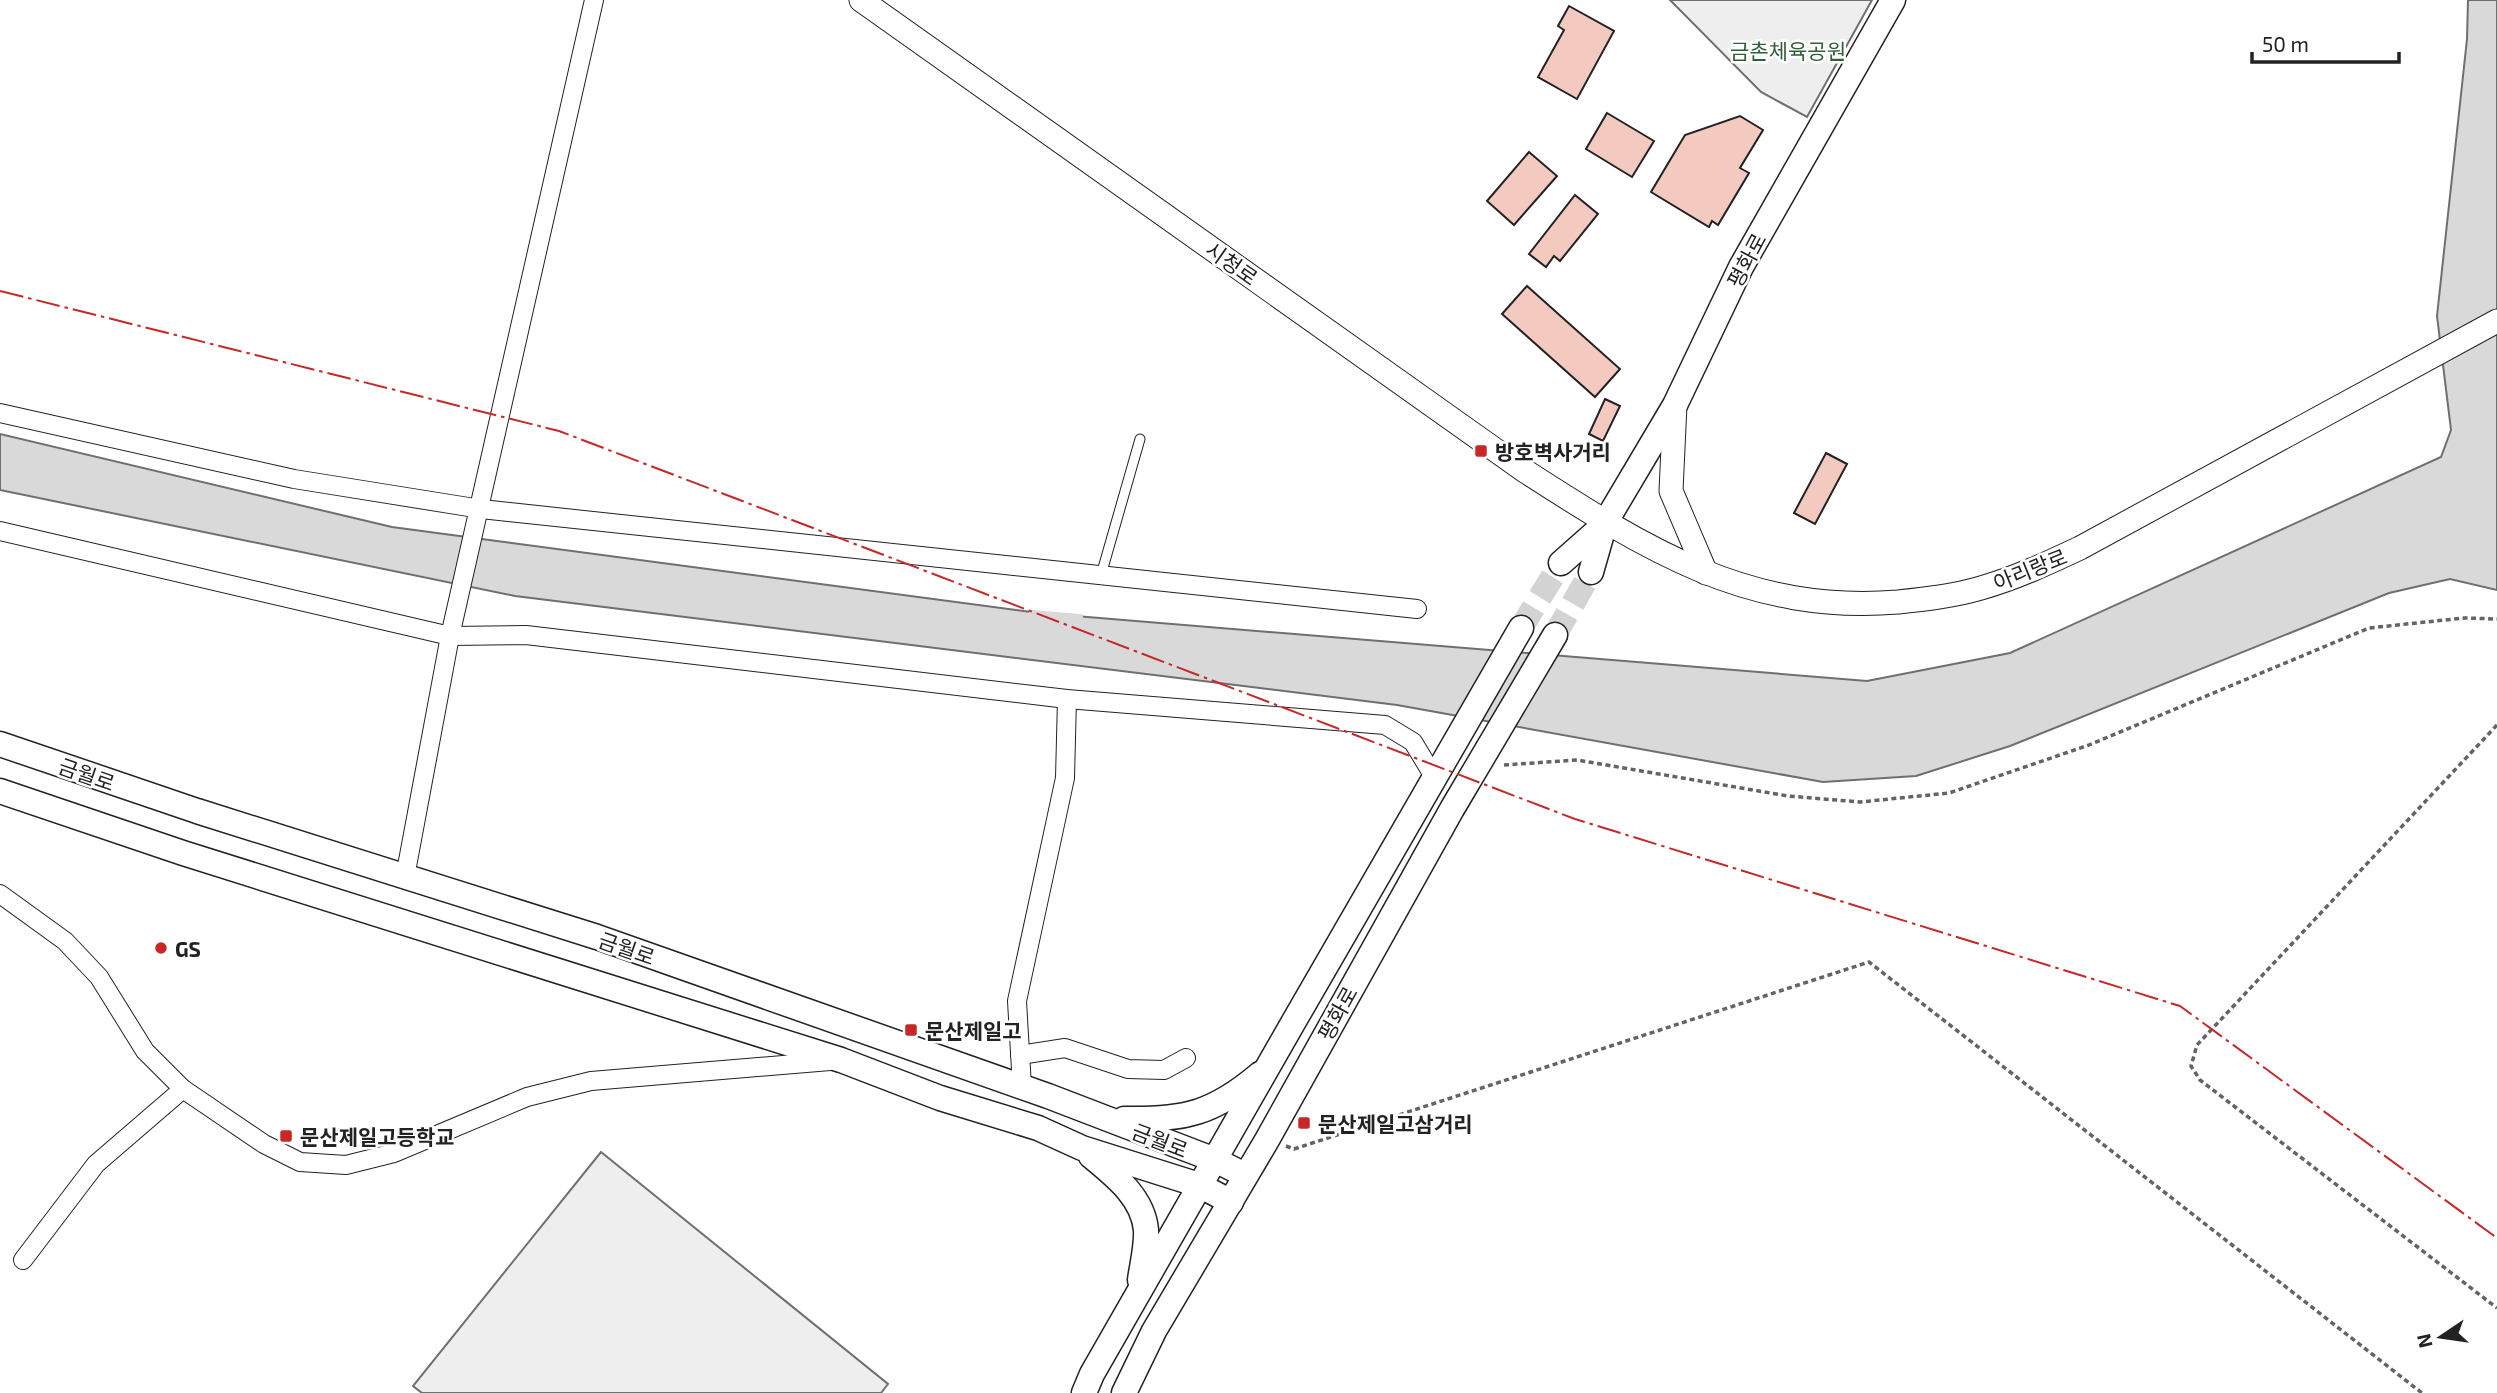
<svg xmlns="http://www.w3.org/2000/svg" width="2497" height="1393" font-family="'Exo 2','Noto Sans KR',sans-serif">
<rect width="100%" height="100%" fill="#fff"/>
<g fill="#eee" stroke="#6f6f6f" stroke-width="2">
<polygon points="1670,0 1872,0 1807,117 1761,92"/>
<polygon points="601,1152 888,1384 881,1393 422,1393 413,1386"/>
</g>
<polygon fill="#d9d9d9" stroke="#6f6f6f" stroke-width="2" points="2468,0 2497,0 2497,590 2450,579 2389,593 2010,746 1916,776 1823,782 1397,705 515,596 0,490 0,434 392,527 1039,613 1867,681 2010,653 2441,457 2451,430 2437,316 2467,39"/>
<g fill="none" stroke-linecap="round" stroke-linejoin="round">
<polyline stroke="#d9d9d9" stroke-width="6" points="1032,613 1080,617"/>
</g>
<g fill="#f3c9c0" stroke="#222" stroke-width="2">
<polygon points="1569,6 1614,31 1577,99 1538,77 1564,30 1558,26"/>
<polygon points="1607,113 1654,141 1632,177 1586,149"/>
<polygon points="1740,116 1763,130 1740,168 1749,173 1718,225 1712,221 1709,227 1651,192 1685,135"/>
<polygon points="1529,152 1557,176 1514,225 1487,201"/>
<polygon points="1575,195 1598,214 1560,261 1554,256 1546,267 1529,254"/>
<polygon points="1527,286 1620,369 1595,397 1502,314"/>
<polygon points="1605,399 1620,406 1603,441 1589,434"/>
<polygon points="1826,453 1847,464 1815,524 1794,513"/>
</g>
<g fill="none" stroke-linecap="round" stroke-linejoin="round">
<g stroke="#d3d3d3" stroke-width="24" stroke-dasharray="24 12" stroke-linecap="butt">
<polyline points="1521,628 1561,563"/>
<polyline points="1555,635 1591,572"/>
</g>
<g stroke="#222" stroke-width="11">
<polyline id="service" points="1101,575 1140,439"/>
</g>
<g stroke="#222" stroke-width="20">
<g id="minor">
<polyline points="0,413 294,479 481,509 1417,609"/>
<polyline points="0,531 450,636 526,635 1067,699 1385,725 1413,742 1433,775"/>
<polyline points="405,877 450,636 594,0"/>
<polyline points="0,894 65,941 99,977 145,1051 183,1089 264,1144 300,1162 346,1165 394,1153 527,1097 591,1081 830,1061"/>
<polyline points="1020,1055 1065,1048 1128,1069 1164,1070 1186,1058"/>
<polyline points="1022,1087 1017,1001 1065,778 1067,699"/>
<polyline points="23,1260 96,1164 183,1089"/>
</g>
</g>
<g stroke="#222" stroke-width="25">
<g id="tertiary">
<path d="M861,0L1525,471C1646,549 1748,614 1898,602C1926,599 1954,596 1981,588C2016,578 2048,563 2080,548L2497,321"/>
<polyline points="1675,405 1671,491 1706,573"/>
</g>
</g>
<g stroke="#222" stroke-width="27">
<g id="secondary">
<polyline points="1561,563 1605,524"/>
<polyline points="1591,572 1605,523 1675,405 1741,267 1893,0"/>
<polyline points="0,744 197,811 597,937 1048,1096 1215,1160 1245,1175"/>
<polyline points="0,791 183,853 841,1060 940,1098 1038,1128 1082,1148 1199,1185 1231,1202"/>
<path d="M1124,1119C1184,1120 1213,1114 1260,1074"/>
<path d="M1091,1156C1114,1175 1143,1197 1146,1230C1147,1246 1142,1265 1140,1280"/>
<path d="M1084,1393L1092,1374C1235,1125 1376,876 1521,628"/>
<polyline points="1124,1393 1154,1331 1267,1140 1452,809 1555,635"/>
</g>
</g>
<g stroke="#646464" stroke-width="3.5" stroke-dasharray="5 3.5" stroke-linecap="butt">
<polyline points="2497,725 2197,1045 2191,1066 2200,1080 2497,1308"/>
<polyline points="1504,765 1577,760 1788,796 1860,802 1949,793 2089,745 2369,628 2464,618 2497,619"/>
<polyline points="1286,1146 1294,1149 1869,962 2422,1393"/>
</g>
<use href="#service" stroke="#fff" stroke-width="9"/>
<use href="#minor" stroke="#fff" stroke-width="18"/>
<use href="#tertiary" stroke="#fff" stroke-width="23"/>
<use href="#secondary" stroke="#fff" stroke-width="24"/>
<polyline stroke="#c62828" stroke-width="2" stroke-dasharray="24 5 3.5 5" stroke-linecap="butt" points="0,291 559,431 1575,819 2180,1006 2497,1238"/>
</g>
<g fill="#c62828" stroke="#fff" stroke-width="2.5">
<rect x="1474" y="444" width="14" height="14" rx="3.5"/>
<circle cx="161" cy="948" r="7"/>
<rect x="904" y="1023" width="14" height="14" rx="3.5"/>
<rect x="1297" y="1116" width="14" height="14" rx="3.5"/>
<rect x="279" y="1129" width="14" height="14" rx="3.5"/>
</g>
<g text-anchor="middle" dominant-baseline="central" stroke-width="5" stroke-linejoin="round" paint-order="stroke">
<g font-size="21" fill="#2f5e38" stroke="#fff">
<text x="1788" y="50">금촌체육공원</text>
</g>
<g font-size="21" fill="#222" stroke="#fff">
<text transform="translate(1746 260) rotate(-62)">평화로</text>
<text transform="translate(1232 263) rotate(35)">시청로</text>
<text transform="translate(2030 569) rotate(-22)">아리랑로</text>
<text transform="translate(87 774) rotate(19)">금월로</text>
<text transform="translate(627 948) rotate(19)">금월로</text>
<text transform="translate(1337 1013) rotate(-61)">평화로</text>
<text transform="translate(1160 1140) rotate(21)">금월로</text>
</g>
<g font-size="21" font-weight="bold" fill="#222" stroke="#fff" text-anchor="start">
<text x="1495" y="451">방호벽사거리</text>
<text x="175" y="948">GS</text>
<text x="925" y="1030">문산제일고</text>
<text x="1318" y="1123">문산제일고삼거리</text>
<text x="300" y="1136">문산제일고등학교</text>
</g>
</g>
<g transform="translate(2441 1337) rotate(257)" stroke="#ffffff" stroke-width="5" paint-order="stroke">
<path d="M0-5L12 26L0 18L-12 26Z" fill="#222222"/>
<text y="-10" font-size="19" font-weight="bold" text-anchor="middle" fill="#222222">N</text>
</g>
<path d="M2252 52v10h147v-10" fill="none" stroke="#222222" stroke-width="3.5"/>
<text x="2262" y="52" font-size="21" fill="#222222" stroke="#ffffff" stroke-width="5" paint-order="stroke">50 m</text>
</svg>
